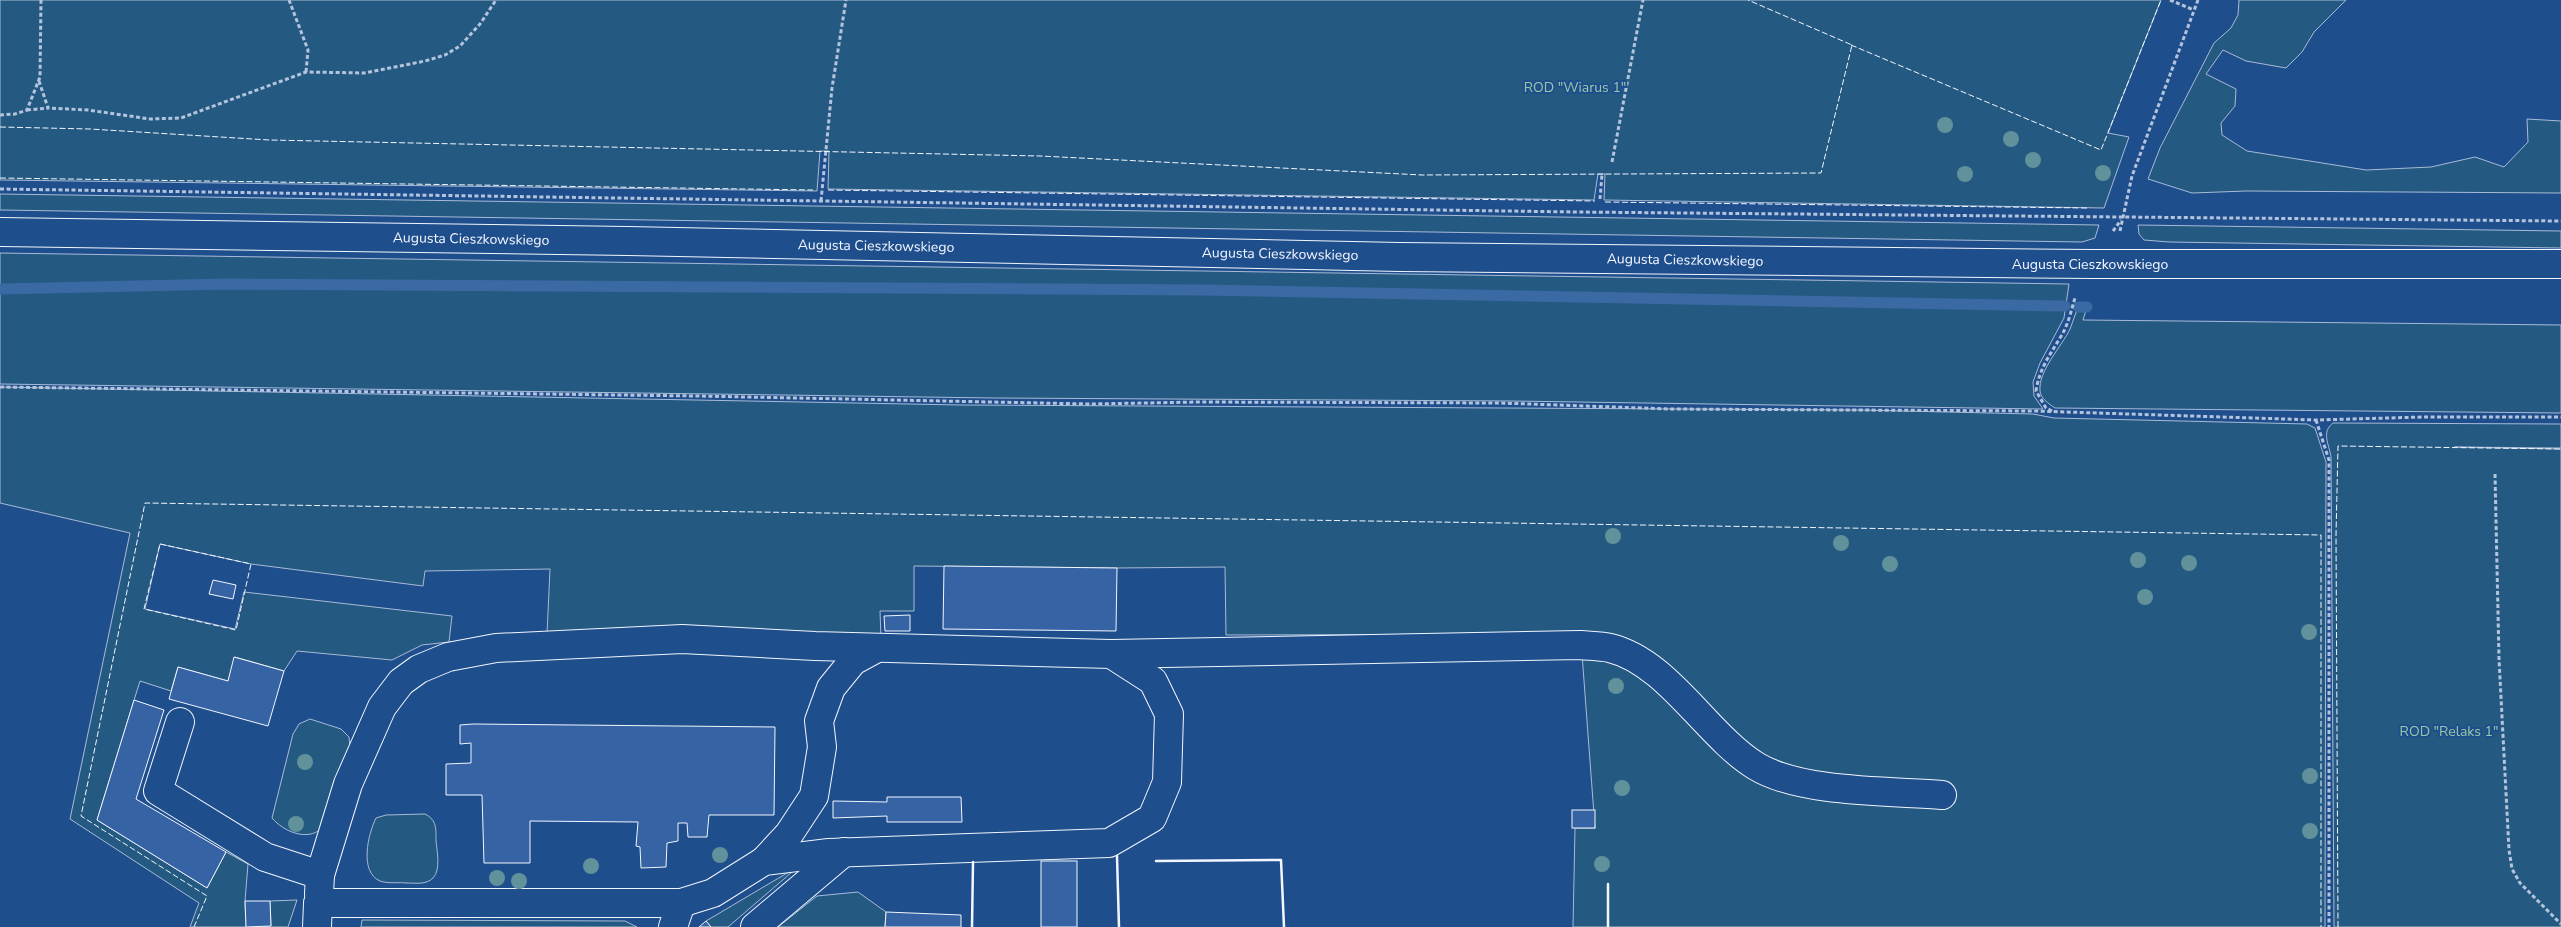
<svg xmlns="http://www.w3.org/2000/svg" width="2561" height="927" font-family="'Nunito Sans',sans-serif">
<rect width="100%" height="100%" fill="#1f4e8c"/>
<g fill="#245a82" stroke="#a8bbd7">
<polygon points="0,0 2161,0 2108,133 2129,137 2104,208 1604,200 1605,174 1598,174 1594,200 828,189 829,151 820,151 817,191 0,180"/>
<polygon points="2239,0 2346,0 2314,32 2302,52 2286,68 2246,61 2223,50 2206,74 2236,89 2235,106 2221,123 2222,135 2247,151 2366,170 2431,167 2475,157 2504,167 2528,142 2527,119 2561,121 2561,193 2246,191 2192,193 2148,179 2160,148 2214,43 2231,28 2238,15"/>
<polygon points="0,194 2099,225 2095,238 2082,242 0,210"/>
<polygon points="2138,225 2561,231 2561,248 2169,242 2144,240 2139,234"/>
<polygon points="0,253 2069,284 2064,318 2040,363 2033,382 2034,396 2043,409 1511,401 994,398 0,384"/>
<path d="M2078,307H2087L2083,320L2561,325V413L2055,408C2048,403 2041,399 2040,391C2038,371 2062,346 2070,329C2073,322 2075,314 2078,307Z"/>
<polygon points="0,387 962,405 1861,410 2033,414 2054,418 2307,424 2315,428 2326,462 2325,927 1573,927 1575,828 1595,828 1582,654 1610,658 1659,686 1722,758 1749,775 1882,779 1810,773 1785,767 1761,754 1584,634 1226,635 1225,567 1117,568 914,566 914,611 880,611 881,638 547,634 550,569 425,571 423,586 251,564 160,544 145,609 235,629 244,592 452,616 449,642 422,645 392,660 297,651 284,671 235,657 228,681 178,667 171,691 140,681 97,820 207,888 226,852 248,864 245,901 246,927 271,926 270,901 297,900 288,927 190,927 199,903 70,819 130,533 0,503"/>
<path d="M2333,423L2561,424V448L2454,447L2561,449V927H2334L2331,457C2329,444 2321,432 2333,423Z"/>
<path d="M310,719L341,729L349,737L350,747L321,829C307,841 284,832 272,818L293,734L299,724Z"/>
<path d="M425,814C437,820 436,829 436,841C437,851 441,870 433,878C426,885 416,883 407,883C399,882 388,884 380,881C359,872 368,834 376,818L386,815Z"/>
<polygon points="799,866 728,927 711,927 706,921"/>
<polygon points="858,892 886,912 885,927 778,927 817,896"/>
<polygon points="362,920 625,921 637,927 361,927"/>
</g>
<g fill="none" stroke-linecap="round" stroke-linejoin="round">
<g stroke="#3b69a3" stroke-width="11">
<polyline points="0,289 227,284 1202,290 2065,306"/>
<polyline points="2078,307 2087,307"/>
</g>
</g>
<g fill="#3563a3" stroke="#f2f6ff">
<polygon points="944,566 1117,568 1116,631 943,629"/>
<polygon points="213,580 236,585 233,599 209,594"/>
<polygon points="910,615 910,631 885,631 884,616"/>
<polygon points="234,657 284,671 268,726 169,699 178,667 228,681"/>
<polygon points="134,700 164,710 136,799 226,852 207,888 97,820"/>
<polygon points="473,724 775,727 774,815 709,815 707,837 688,837 687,823 678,823 678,841 667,843 666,867 641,868 640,847 636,846 638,822 530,821 530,863 484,863 482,795 446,795 446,764 471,763 471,743 460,744 460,725"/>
<polygon points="887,797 961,797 962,822 887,822 887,816 833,818 833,801 887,802"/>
<rect x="1572" y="810" width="23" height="18"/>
<rect x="1041" y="861" width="36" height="66"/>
<polygon points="245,901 270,901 271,926 246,927"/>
<polygon points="886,912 961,915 961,927 885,927"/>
<polygon points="706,921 711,927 699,927"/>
</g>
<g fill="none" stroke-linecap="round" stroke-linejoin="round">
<g stroke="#f2f6ff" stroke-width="30">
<g id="minor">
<path d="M1111,654L1580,645C1590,646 1601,646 1610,648C1668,662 1707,736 1756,766C1800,793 1890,791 1942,795"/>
<polyline points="180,722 158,791 265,857 320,875 319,894"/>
<polyline points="764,861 789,834 814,796 822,747 819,721 831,688 853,661 877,648"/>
<polyline points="317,927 318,903 681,903 713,893 764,861 829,853 1109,843 1152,818 1167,782 1169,714 1153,681 1111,654 815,646 682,639 496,648 448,657 419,669 401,682 382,707 348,784 320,875"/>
<polyline points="673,927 681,903"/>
<polyline points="755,927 844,852"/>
</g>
</g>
<g stroke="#f2f6ff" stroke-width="30">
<polyline id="major" points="0,232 628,241 1400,257 2092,264 2561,264"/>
</g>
<g stroke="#b3c4dc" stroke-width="3" stroke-dasharray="4 2.5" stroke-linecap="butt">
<polyline points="289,0 308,50 306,72"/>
<polyline points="2170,0 2194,10"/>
<polyline points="39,81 48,108 88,110 150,119 181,118 306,72 364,73 425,61 445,55 460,46 480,24 496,0"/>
<polyline points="27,110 48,108"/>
<polyline points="0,115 15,114 27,110 40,77 41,0"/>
<polyline points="1612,162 1643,0"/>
<polyline points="0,189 1575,212 2561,221"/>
<polyline points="1600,199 1602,174"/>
<polyline points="821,201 832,88 846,0"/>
<polyline points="2113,231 2121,220"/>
<polyline points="2120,231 2132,176 2198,0"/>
<polyline points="0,387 698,396 1089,404 1200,402 1501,403 1670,409 2035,411 2316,420 2424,417 2561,417"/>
<path d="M2052,411L2046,408L2036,391C2039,370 2049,356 2060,338C2068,326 2071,311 2075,298"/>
<polyline points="2316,420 2329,460 2329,927"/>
<polyline points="2495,474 2499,659 2509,850 2512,869 2520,883 2561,924"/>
</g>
<use href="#minor" stroke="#1f4e8c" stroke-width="28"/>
<use href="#major" stroke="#1f4e8c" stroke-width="28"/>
<g stroke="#f2f6ff" stroke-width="1" stroke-dasharray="6 2.5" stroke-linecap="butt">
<polyline points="1851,45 2101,150 2161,0"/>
<polyline points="0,127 90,129 269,140 1040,156 1422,175 1821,173 1852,45 1748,0"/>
<polyline points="0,178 813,190"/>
<polyline points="828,190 1595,201"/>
<polyline points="1605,202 2087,208"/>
<polygon points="160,544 251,564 236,630 144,609"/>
<polyline points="194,927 207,896 81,816 145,503 2321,535 2321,927"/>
<polyline points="2338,927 2336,535 2338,446 2561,449"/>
</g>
<g stroke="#f2f6ff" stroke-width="2.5">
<polyline points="1117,856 1119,927"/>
<polyline points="1156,861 1281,860 1284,927"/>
<polyline points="972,927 973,862"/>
<polyline points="1608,927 1608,884"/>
</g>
</g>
<g fill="#61919a">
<circle cx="1945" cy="125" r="8"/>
<circle cx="2011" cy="139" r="8"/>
<circle cx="2033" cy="160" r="8"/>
<circle cx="2103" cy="173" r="8"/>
<circle cx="1965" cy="174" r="8"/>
<circle cx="1613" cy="536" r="8"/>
<circle cx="1841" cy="543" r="8"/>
<circle cx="2138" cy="560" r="8"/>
<circle cx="2189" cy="563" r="8"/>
<circle cx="1890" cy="564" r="8"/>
<circle cx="2145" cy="597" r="8"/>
<circle cx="2309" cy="632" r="8"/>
<circle cx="1616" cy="686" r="8"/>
<circle cx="305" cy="762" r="8"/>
<circle cx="2310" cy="776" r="8"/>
<circle cx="1622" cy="788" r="8"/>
<circle cx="296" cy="824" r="8"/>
<circle cx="2310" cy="831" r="8"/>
<circle cx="720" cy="855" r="8"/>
<circle cx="1602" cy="864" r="8"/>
<circle cx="591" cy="866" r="8"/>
<circle cx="497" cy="878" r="8"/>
<circle cx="519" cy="881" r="8"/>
</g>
<g text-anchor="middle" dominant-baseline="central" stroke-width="4" stroke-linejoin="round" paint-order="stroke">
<g font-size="14" fill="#97c8a6" stroke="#1f4e8c">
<text x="1575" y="87">ROD "Wiarus 1"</text>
<text x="2449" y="731">ROD "Relaks 1"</text>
</g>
<g font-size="14" fill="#f2f6ff" stroke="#1f4e8c">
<text transform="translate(471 239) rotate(1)">Augusta Cieszkowskiego</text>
<text transform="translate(876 246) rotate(1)">Augusta Cieszkowskiego</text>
<text transform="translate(1280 254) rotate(1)">Augusta Cieszkowskiego</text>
<text transform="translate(1685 260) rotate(1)">Augusta Cieszkowskiego</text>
<text x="2090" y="264">Augusta Cieszkowskiego</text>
</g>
</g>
</svg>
